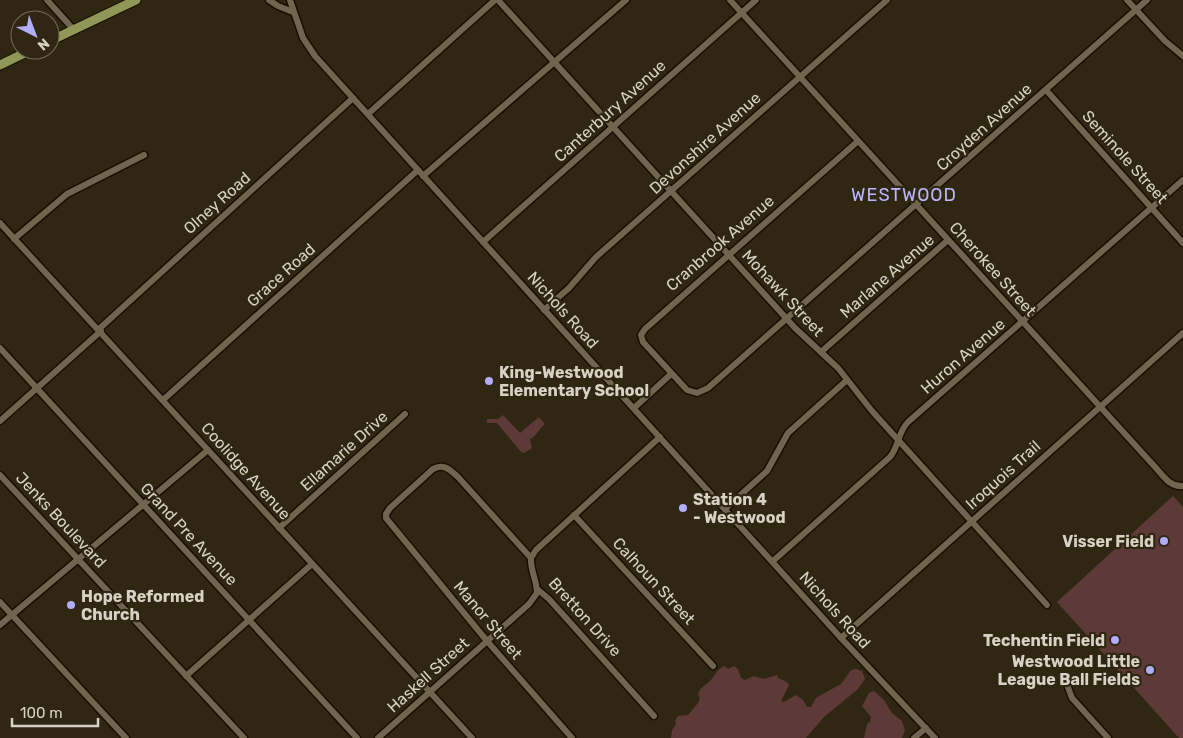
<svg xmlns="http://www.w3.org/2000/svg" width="1183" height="738" font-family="Rubik,sans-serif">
<rect width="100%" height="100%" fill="#2f2711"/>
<g fill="#5d3a38">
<path d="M503,415L520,433L539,417L545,424C539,428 537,436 530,439L532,448L524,453L521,452L497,423H487V419H498Z"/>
<polygon points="1173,496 1183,507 1183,738 1179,738 1057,602"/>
<path d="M724,666L728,669L734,666L738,669L741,678L745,680L754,676L764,679L777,675L778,678L787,682L789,685L781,701L784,702L796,695L803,700L807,707H811L816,698L819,696L841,684L851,670L856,669L862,671L865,679L858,689L824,717L806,738H671L672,730L676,724L675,721L678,716L688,715L698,703L700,698L698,694C700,687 705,686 709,682C716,675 714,672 724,666Z"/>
<polygon points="874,691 884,700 892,713 902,721 905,730 902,738 864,738 867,724 870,722 871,717 862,706 869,693"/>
</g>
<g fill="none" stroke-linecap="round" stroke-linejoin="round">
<g stroke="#170f00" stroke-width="9">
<g id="minor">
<polyline points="47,0 74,30"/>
<polyline points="269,0 278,6 293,12"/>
<polyline points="290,0 303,38 315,56 841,638 935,738"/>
<polyline points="498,0 795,328 838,368 872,411 1047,605"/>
<path d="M730,0L1156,468C1164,477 1170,487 1183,486"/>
<polyline points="1127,0 1165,41 1183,56"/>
<polyline points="1046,90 1183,243"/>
<polyline points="368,114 495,0"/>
<polyline points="857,142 645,329 641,335 643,342 687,390 697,393 708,388 1147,0"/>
<polyline points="423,176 626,0"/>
<polyline points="0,223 472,738"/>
<polyline points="14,239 67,194 144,155"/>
<polyline points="483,242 756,0"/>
<polyline points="544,310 569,288 596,257 887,0"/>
<polyline points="99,329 353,98"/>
<polyline points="0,348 357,738"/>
<polyline points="821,352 948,240"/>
<polyline points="163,400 418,170"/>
<polyline points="634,408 671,374"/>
<polyline points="0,421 101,331"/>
<polyline points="0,475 244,738"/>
<polyline points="725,509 767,471 788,433 847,380"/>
<polyline points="574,515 713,666"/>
<polyline points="279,528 405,414"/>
<polyline points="531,558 536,550 660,437"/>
<path d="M773,561L890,457C899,446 898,432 908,422L1183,180"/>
<polyline points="537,589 549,599 654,716"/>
<polyline points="0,602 126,738"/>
<polyline points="0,625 208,450"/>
<polyline points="841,638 1183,333"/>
<polyline points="186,676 312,564"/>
<polyline points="1066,682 1072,698 1108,738"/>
<path d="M378,738L529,604L537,593C537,580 530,570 531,558L458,477C450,470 444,463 433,469L390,508L386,514V518L487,641L572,738"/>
<polyline points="914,738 926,728"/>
</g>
</g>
<g stroke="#170f00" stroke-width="11">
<g id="major">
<polyline points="50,41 136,0"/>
<polyline points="0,65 31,50"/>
</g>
</g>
<use href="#minor" stroke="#70664f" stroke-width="6"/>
<use href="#major" stroke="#8f9857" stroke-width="9"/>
</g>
<g fill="#b1adfa" stroke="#2f2711" stroke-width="2">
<circle cx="489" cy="381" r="5"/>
<circle cx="683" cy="508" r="5"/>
<circle cx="1164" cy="541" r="5"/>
<circle cx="71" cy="605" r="5"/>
<circle cx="1115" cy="640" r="5"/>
<circle cx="1150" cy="670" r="5"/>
</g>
<g text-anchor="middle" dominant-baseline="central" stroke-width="4.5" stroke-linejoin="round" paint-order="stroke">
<g font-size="16" fill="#d7d2c5" stroke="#2f2711">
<text transform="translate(610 111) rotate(-42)">Canterbury Avenue</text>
<text transform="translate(984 127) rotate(-42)">Croyden Avenue</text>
<text transform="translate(705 143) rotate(-42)">Devonshire Avenue</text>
<text transform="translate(1125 157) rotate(48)">Seminole Street</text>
<text transform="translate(217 203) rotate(-42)">Olney Road</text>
<text transform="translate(720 243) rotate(-41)">Cranbrook Avenue</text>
<text transform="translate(993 269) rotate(48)">Cherokee Street</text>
<text transform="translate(281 275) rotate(-42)">Grace Road</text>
<text transform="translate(887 276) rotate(-41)">Marlane Avenue</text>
<text transform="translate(783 293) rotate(47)">Mohawk Street</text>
<text transform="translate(563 310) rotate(48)">Nichols Road</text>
<text transform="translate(963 356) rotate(-41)">Huron Avenue</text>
<text transform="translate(344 451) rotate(-42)">Ellamarie Drive</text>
<text transform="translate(246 471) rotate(48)">Coolidge Avenue</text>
<text transform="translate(1003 475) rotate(-42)">Iroquois Trail</text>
<text transform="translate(61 520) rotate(47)">Jenks Boulevard</text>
<text transform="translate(189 534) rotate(47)">Grand Pre Avenue</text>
<text transform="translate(654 581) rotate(47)">Calhoun Street</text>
<text transform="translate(835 610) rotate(48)">Nichols Road</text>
<text transform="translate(585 617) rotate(48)">Bretton Drive</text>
<text transform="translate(488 620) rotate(50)">Manor Street</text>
<text transform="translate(428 675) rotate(-42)">Haskell Street</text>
</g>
<g font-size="16" font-weight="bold" fill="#d7d2c5" stroke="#2f2711" text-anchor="start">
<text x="499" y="372">King-Westwood<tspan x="499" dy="18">Elementary School</tspan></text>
<text x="693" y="499">Station 4<tspan x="693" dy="18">- Westwood</tspan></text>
<text x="1154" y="541" text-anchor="end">Visser Field</text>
<text x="81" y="596">Hope Reformed<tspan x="81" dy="18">Church</tspan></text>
<text x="1105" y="640" text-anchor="end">Techentin Field</text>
<text x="1140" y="661" text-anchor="end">Westwood Little<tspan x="1140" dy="18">League Ball Fields</tspan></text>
</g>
<g font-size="18" letter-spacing="1" fill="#bab6fd" stroke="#2f2711">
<text x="904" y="195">WESTWOOD</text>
</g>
</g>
<g transform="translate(35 35) rotate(138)"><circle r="24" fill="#2f2711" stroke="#726b59"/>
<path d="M0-4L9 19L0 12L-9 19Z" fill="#b1adfa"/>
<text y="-8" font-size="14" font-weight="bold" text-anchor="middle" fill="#d7d2c5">N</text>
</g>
<path d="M12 718v8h86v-8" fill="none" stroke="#d7d2c5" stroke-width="2.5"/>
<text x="20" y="718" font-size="15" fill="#d7d2c5" stroke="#2f2711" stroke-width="4" paint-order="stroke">100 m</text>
</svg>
